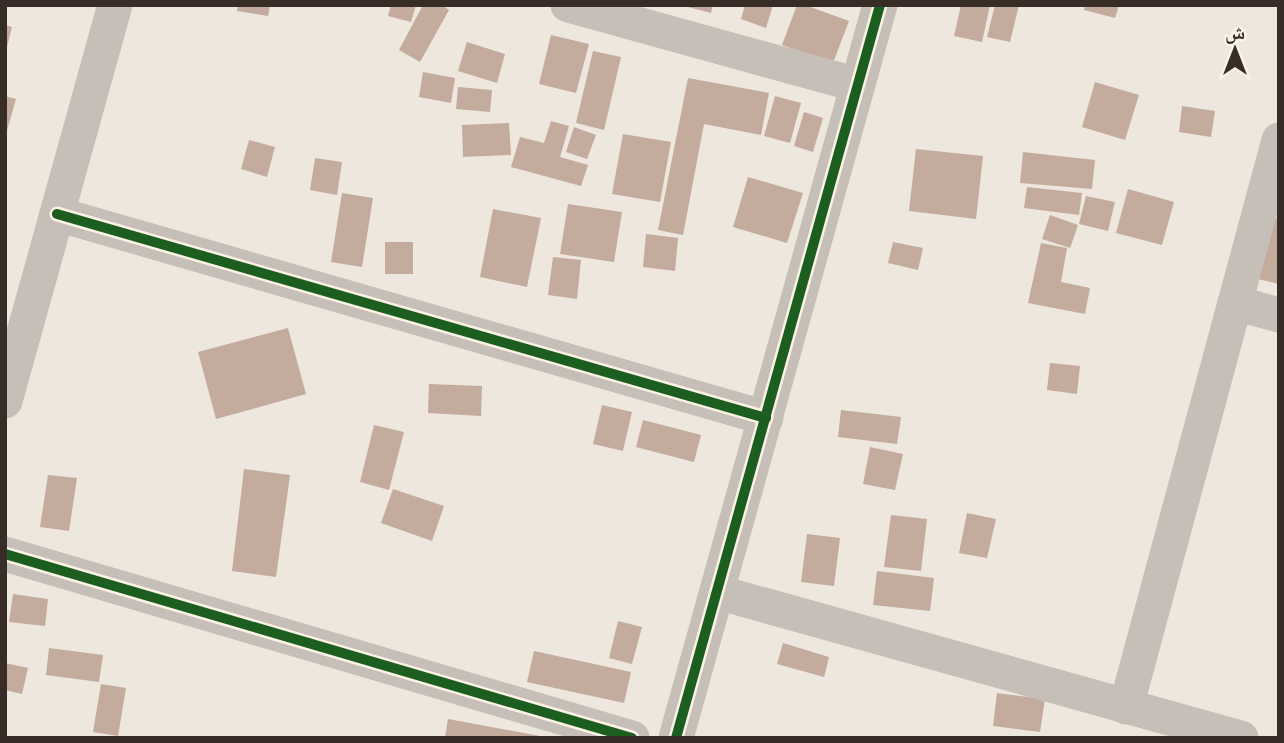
<svg xmlns="http://www.w3.org/2000/svg" width="1284" height="743" font-family="Helvetica,'Noto Naskh Arabic',sans-serif">
<rect width="100%" height="100%" fill="#ede7de"/>
<g fill="#c3ab9e">
<polygon points="238,5 270,5 268,16 237,11"/>
<polygon points="391,5 416,5 411,22 388,16"/>
<polygon points="423,5 442,5 449,10 420,62 399,50"/>
<polygon points="680,5 713,5 711,13"/>
<polygon points="745,5 773,5 766,28 741,19"/>
<polygon points="797,5 805,5 849,21 833,63 782,45"/>
<polygon points="961,5 990,5 982,42 954,36"/>
<polygon points="995,5 1019,5 1010,42 987,37"/>
<polygon points="1085,5 1119,5 1115,18 1084,10"/>
<polygon points="5,25 12,27 6,51 5,51"/>
<polygon points="551,35 589,44 576,93 539,84"/>
<polygon points="467,42 505,54 497,83 458,71"/>
<polygon points="593,51 621,57 604,130 576,123"/>
<polygon points="423,72 455,78 451,103 419,97"/>
<polygon points="688,78 769,93 761,135 704,124 683,235 658,230"/>
<polygon points="1095,82 1139,95 1125,140 1082,127"/>
<polygon points="458,87 492,90 490,112 456,109"/>
<polygon points="5,96 16,99 6,134 5,134"/>
<polygon points="775,96 801,103 790,143 764,136"/>
<polygon points="1182,106 1215,111 1211,137 1179,132"/>
<polygon points="804,112 823,118 813,152 794,146"/>
<polygon points="551,121 569,126 560,157 588,165 581,186 511,167 520,137 544,143"/>
<polygon points="509,123 511,155 463,157 462,125"/>
<polygon points="574,127 596,135 587,159 566,152"/>
<polygon points="623,134 671,142 660,202 612,194"/>
<polygon points="249,140 275,147 267,177 241,169"/>
<polygon points="916,149 983,156 976,219 909,211"/>
<polygon points="1023,152 1095,160 1092,189 1020,183"/>
<polygon points="315,158 342,162 337,195 310,190"/>
<polygon points="748,177 803,193 787,243 733,227"/>
<polygon points="1027,187 1082,193 1079,215 1024,208"/>
<polygon points="1128,189 1174,202 1162,245 1116,233"/>
<polygon points="342,193 373,198 362,267 331,262"/>
<polygon points="1086,196 1115,202 1108,231 1079,224"/>
<polygon points="568,204 622,212 614,262 560,254"/>
<polygon points="493,209 541,218 527,287 480,277"/>
<polygon points="1050,215 1078,225 1070,248 1042,239"/>
<polygon points="1264,215 1279,219 1279,284 1249,277"/>
<polygon points="646,234 678,238 675,271 643,267"/>
<rect x="385" y="242" width="28" height="32"/>
<polygon points="893,242 923,248 918,270 888,263"/>
<polygon points="1041,243 1067,248 1061,282 1090,288 1085,314 1028,303"/>
<polygon points="553,257 581,260 577,299 548,295"/>
<polygon points="288,328 306,394 216,419 198,352"/>
<polygon points="1050,363 1080,366 1077,394 1047,390"/>
<polygon points="429,384 482,386 481,416 428,413"/>
<polygon points="602,405 632,412 623,451 593,444"/>
<polygon points="841,410 901,417 897,444 838,437"/>
<polygon points="643,420 701,435 694,462 636,447"/>
<polygon points="374,425 404,432 389,490 360,482"/>
<polygon points="870,447 903,454 895,490 863,484"/>
<polygon points="244,469 290,475 276,577 232,571"/>
<polygon points="48,475 77,478 69,531 40,527"/>
<polygon points="393,489 444,506 432,541 381,523"/>
<polygon points="967,513 996,519 987,558 959,553"/>
<polygon points="891,515 927,519 921,571 884,567"/>
<polygon points="807,534 840,538 834,586 801,582"/>
<polygon points="877,571 934,578 930,611 873,605"/>
<polygon points="13,594 48,599 45,626 9,622"/>
<polygon points="618,621 642,627 632,664 609,658"/>
<polygon points="783,643 829,657 824,677 777,664"/>
<polygon points="49,648 103,655 99,682 46,675"/>
<polygon points="534,651 631,672 624,703 527,682"/>
<polygon points="5,663 28,668 22,694 5,690"/>
<polygon points="101,684 126,688 118,736 93,732"/>
<polygon points="997,693 1045,699 1040,732 993,726"/>
<polygon points="448,719 540,736 540,738 445,738"/>
</g>
<g fill="none" stroke-linecap="round" stroke-linejoin="round">
<g stroke="#c6bfb7" stroke-width="35">
<polyline points="568,5 858,85"/>
<polyline points="57,214 766,418"/>
<polyline points="1235,303 1279,315"/>
<polyline points="5,401 115,5"/>
<polyline points="5,554 632,738"/>
<polyline points="717,592 1241,738"/>
<polyline points="1126,707 1279,140"/>
<polyline points="676,738 880,5"/>
</g>
<g stroke="#fbf2e5" stroke-width="15">
<g id="cycleway">
<polyline points="57,214 766,418"/>
<polyline points="5,554 632,738"/>
<polyline points="676,738 880,5"/>
</g>
</g>
<use href="#cycleway" stroke="#1b5e20" stroke-width="10"/>
</g>
<rect width="1284" height="743" fill="none" stroke="#372c26" stroke-width="14"/>
<g transform="translate(1235 49)" stroke="#fbf2e5" stroke-width="5" paint-order="stroke">
<path d="M0-5L12 26L0 18L-12 26Z" fill="#372c26"/>
<text y="-10" font-size="19" font-weight="bold" text-anchor="middle" fill="#372c26">ش</text>
</g>
</svg>
